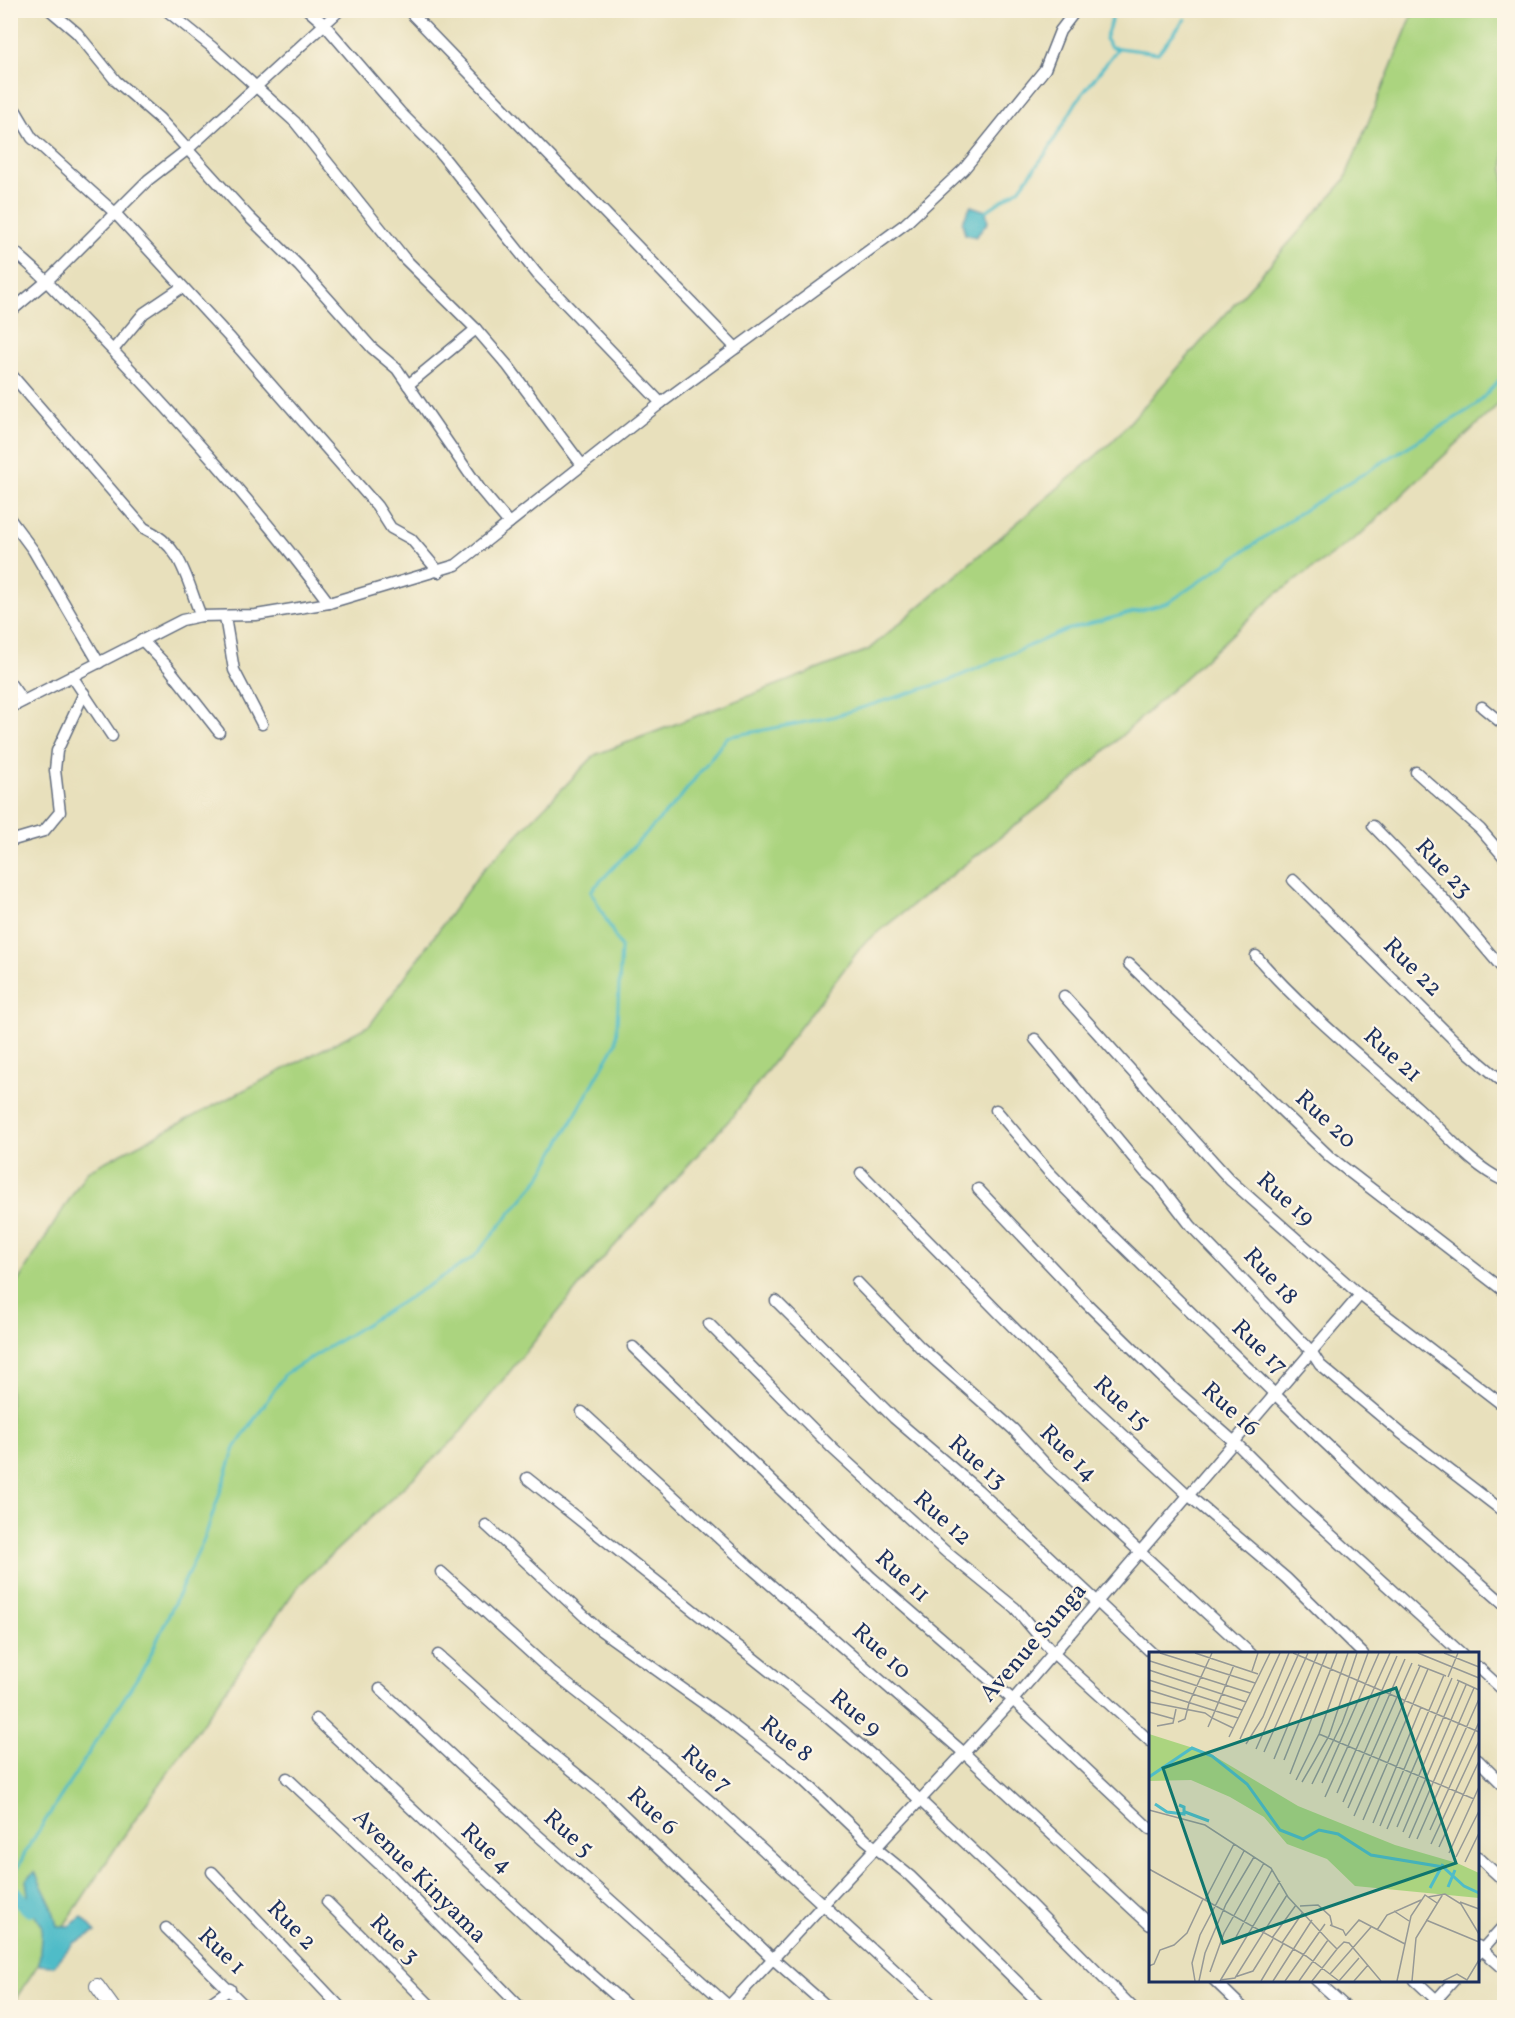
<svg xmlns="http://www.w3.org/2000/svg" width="1515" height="2018" font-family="Vollkorn,serif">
<rect width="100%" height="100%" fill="#fcf5e5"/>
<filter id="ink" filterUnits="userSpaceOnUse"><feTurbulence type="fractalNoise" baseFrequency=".0167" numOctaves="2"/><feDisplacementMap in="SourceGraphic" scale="12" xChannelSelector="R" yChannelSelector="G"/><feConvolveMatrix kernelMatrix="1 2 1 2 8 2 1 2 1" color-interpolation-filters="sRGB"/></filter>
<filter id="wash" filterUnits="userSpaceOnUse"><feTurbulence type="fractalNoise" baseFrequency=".008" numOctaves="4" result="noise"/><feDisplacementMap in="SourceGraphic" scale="24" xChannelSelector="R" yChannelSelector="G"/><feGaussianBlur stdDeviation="1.35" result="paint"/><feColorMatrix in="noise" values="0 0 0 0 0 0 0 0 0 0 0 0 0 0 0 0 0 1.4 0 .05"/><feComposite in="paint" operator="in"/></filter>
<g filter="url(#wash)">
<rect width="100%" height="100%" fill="#e8e0bc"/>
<polygon fill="#abd47f" stroke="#63826e" stroke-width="1.5" points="1414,11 1504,11 1504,399 1361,534 1275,595 1071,782 864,943 732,1117 589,1274 455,1439 298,1586 121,1840 10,2007 10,1294 87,1171 370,1025 480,873 595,755 868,650 1113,441 1344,181"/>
<g fill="#4fbcc8" stroke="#357693" stroke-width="1.5">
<polygon points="971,206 986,211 988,222 976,237 965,234 962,222"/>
<polygon points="35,1872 52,1907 57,1926 69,1926 82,1917 96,1932 73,1943 54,1966 39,1965 42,1925 30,1909 26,1880"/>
</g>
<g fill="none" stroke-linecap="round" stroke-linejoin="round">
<g stroke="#4fbcc8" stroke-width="3">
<polyline points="1115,10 1105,39 1111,47 1158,53 1185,19"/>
<polyline points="986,211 1019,189 1047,152 1077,101 1118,48"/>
<polyline points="10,1883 27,1849 146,1664 205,1537 235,1448 285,1374 473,1258 539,1179 616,1043 621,948 591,891 680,798 727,737 832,717 948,681 1066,630 1168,603 1307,508 1475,406 1504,375"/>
</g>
<polyline stroke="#4fbcc8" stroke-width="16" points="10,1890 30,1909"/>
</g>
</g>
<g filter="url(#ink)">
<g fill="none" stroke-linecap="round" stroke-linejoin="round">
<g stroke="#636d7f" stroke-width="13">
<g id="minor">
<polyline points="50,10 77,33 116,81 160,119 249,217 299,266 372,348 397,369 480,489 509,523"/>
<polyline points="166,10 212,47 295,122 405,259 476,329 508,366 582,465"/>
<polyline points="308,10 324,24 400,112 437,149 537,274 661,403"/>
<polyline points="408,10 736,348"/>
<polyline points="16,111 32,138 114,212 231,339 377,506 391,528 411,539 439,572"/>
<path d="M10,247C23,260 38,271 50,285C148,386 245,490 329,603"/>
<polyline points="10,312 47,281 148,180 188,149 340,10"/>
<polyline points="113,350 144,313 181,288"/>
<path d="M10,373L144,528C183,546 186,580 201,616"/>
<polyline points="408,385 476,329"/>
<polyline points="10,519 33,550 99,663"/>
<polyline points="225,617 234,670 262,724"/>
<polyline points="142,640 168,667 219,732"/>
<polyline points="72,676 112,736"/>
<polyline points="10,683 23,701"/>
<polyline points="1482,707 1504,725"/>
<polyline points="10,708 182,620 201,616 256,615 329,603 456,565 661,403 905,224 964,169 1045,69 1060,31 1076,10"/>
<polyline points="1416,772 1480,829 1504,857"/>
<polyline points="1373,826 1440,895 1504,970"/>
<polyline points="10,841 44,831 60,812 55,770 57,751 84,693"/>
<polyline points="1293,880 1457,1043 1504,1083"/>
<path d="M1256,956C1304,1011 1363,1058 1417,1107C1446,1133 1469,1164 1504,1181"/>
<polyline points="1129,964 1330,1157 1504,1291"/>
<polyline points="1064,996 1230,1180 1360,1295 1504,1406"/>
<polyline points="1035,1039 1146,1173 1158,1183 1191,1226 1311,1351 1320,1365 1401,1433 1504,1512"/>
<polyline points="996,1110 1048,1171 1100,1224 1323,1441 1389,1503 1504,1604"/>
<polyline points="861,1173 1077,1392 1187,1494 1286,1578 1363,1654"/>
<polyline points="978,1189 1084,1301 1173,1388 1239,1446 1296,1503 1462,1654"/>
<polyline points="857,1282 920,1347 1013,1429 1050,1469 1251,1654"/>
<polyline points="776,1301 894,1418 978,1490 1153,1654"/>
<polyline points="709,1324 833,1449 946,1552 1015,1608 1053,1653 1150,1741"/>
<polyline points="633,1347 871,1577 1013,1700 1150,1829"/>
<polyline points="582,1412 748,1565 964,1753 1150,1925"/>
<polyline points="527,1478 822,1713 873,1756 1027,1901 1133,2008"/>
<polyline points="486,1525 596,1627 721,1716 802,1779 866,1840 910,1876 1044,2008"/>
<polyline points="441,1572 553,1673 656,1754 712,1803 936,2008"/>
<polyline points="438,1655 521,1729 605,1797 772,1958 829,2008"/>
<polyline points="1478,1667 1504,1691"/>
<polyline points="380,1689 533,1831 731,2008"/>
<polyline points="316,1719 543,1932 630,2008"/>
<polyline points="1478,1760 1504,1786"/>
<polyline points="287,1778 390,1874 521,2008"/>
<polyline points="1478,1857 1504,1881"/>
<polyline points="212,1872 341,2008"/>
<polyline points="327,1902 433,2008"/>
<polyline points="166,1928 247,2008"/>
<polyline points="1478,1946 1504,1969"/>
<polyline points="1478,1954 1504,1925"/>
<polyline points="1214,1980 1243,2008"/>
<polyline points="1316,1980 1347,2008"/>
<polyline points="1415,1980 1445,2008"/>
<polyline points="203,2008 230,1989"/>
<polyline points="727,2008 1013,1700 1360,1295"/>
<polyline points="1429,2008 1454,1980"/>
</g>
</g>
<g stroke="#636d7f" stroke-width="16">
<polyline id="tertiary" points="97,1986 113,2008"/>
</g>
<use href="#minor" stroke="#fff" stroke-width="10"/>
<use href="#tertiary" stroke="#fff" stroke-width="14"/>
</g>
</g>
<g text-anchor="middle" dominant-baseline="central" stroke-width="4.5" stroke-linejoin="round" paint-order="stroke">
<g font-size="24" fill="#1b2f5e" stroke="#fcf5e5">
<text transform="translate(1443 869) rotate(47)">Rue 23</text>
<text transform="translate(1412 968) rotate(45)">Rue 22</text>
<text transform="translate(1392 1056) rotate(42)">Rue 21</text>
<text transform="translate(1325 1120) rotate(43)">Rue 20</text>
<text transform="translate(1285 1200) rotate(42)">Rue 19</text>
<text transform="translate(1270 1277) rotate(47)">Rue 18</text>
<text transform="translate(1259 1348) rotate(44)">Rue 17</text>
<text transform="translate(1121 1404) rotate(43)">Rue 15</text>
<text transform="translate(1230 1410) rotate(42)">Rue 16</text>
<text transform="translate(1068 1454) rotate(44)">Rue 14</text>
<text transform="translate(977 1463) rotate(41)">Rue 13</text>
<text transform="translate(942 1519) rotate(42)">Rue 12</text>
<text transform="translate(902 1577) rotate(43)">Rue 11</text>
<text transform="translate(1034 1643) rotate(-49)">Avenue Sunga</text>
<text transform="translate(881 1652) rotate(42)">Rue 10</text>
<text transform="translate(855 1714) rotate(40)">Rue 9</text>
<text transform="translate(786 1740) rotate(38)">Rue 8</text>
<text transform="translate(706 1770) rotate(41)">Rue 7</text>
<text transform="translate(652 1812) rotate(43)">Rue 6</text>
<text transform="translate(568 1834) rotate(42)">Rue 5</text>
<text transform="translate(486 1849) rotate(43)">Rue 4</text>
<text transform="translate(419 1877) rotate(45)">Avenue Kinyama</text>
<text transform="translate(291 1926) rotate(46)">Rue 2</text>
<text transform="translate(394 1940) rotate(45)">Rue 3</text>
<text transform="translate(221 1952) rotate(44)">Rue 1</text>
</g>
</g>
<g transform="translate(1149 1652)">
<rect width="330" height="330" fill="#e8e0bc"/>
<path d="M0,82L60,101L149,154L246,193L308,211L330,221V246L206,234L178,207L138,192L115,165L81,145L42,128L0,129Z" fill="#abd47f"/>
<path fill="none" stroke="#4fbcc8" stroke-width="3" d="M0,125L43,96L63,104L98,132L131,178L154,187L170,178L189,182L222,203L294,215L315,234L330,241M6,152L18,160L35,162V155L30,153M36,160L60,169M299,235L306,218M281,236L294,212"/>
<path fill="none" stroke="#969996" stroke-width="1.5" d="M11,1L106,31M46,1L109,22M144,1L330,80M269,1L330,26M295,1L330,15M1,9L101,41M269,13L297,24M0,18L97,50M103,19L109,1M299,25L309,1M0,28L93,58M308,28L330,38M0,38L89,66M0,50L56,61L63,66L59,75M0,60L25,67M29,70L36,67L40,51L63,1M8,74L24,71L27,57M84,76L63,66L85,13M170,82L325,147M80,85L121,1M91,87L131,1M97,92L114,65L140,1M107,97L150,1M115,100L159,1M125,107L169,1M135,108L178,1M141,122L188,1M147,128L170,82L199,1M153,130L180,84L208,1M173,131L230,1M163,132L193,71L219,1M188,141L248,4M176,145L241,1M194,150L256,7M199,156L263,11M0,158L56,173L122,216L139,245L179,288L188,297L195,290L200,291L232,329M205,164L271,14M214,168L279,17M224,171L272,55M231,174L295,23M248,175L310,29M238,177L303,26M281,178L330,70M254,180L317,33M260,186L325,36M268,187L330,47M282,192L330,89M290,195L330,109M300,201L330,135M307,205L330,159M316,210L330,181M0,217L157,304L190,329M279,245L296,242L312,252L330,282M56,248L85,192M311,250L330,257M151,254L169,253L181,264L183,273M245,259L260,269M277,268L330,290M181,273L194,278L197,284M228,278L238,263L272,248M197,283L210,268L256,292M87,285L123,218M123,286L147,253M133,291L154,260M0,314L5,312L11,298L25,293L38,281L54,247M61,320L75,281L115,211M181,322L222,275M86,325L104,319L124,287M71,328L86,326L138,243M46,329L43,311L51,283L95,199M50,329L56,301L77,252L105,205M71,329L131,229M112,329L134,292M124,329L163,268M136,329L176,272M150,329L179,288M163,329L188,297M190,329L210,306M205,329L219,313M248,329L262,264L276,243L288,251M263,329L267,286L294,242M294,329L308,322L318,328L330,308"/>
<path fill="#0f766e" fill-opacity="0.15" stroke="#0f766e" stroke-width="3" d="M247,36L307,211L74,291L14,116Z"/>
<rect width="330" height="330" fill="none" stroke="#1b2f5e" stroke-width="3"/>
</g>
<rect width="1515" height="2018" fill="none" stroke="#fcf5e5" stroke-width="36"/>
</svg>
